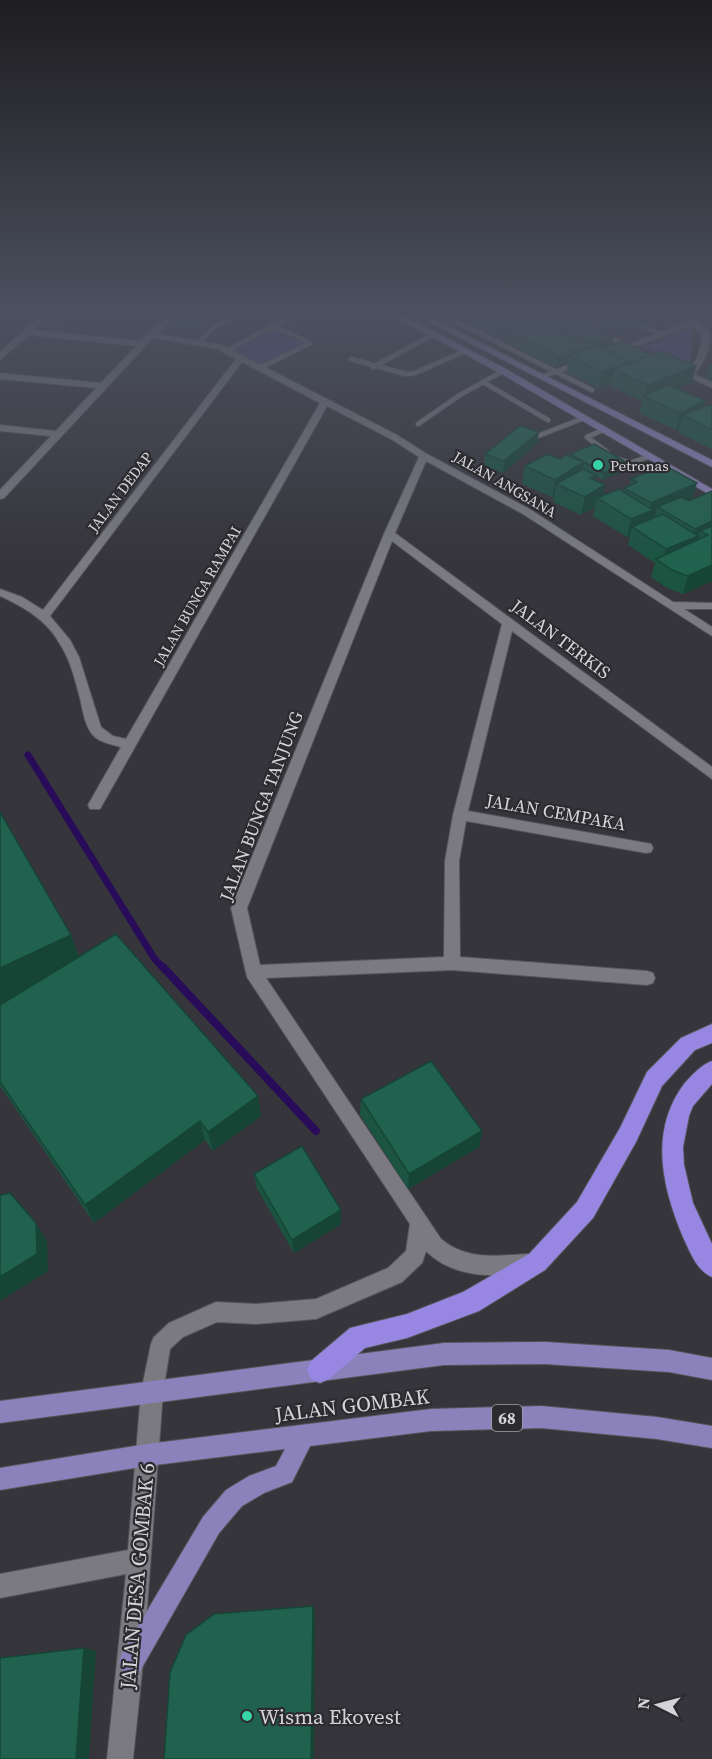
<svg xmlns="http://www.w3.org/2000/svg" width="712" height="1759" font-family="'Source Serif 4',serif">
<rect width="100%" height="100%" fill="#36353b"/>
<g fill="#54458c">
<polygon points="278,324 309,342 259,365 232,351"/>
<polygon points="692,328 691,361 675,362 643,347"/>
</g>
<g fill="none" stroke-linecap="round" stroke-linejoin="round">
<polyline stroke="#280c59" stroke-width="7" points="28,755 154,958 164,969"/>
<polyline stroke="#280c59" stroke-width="8" points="163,967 316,1131"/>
<g stroke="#545459" stroke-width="6">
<g id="lane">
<polyline points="440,313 592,390"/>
<polyline points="614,313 661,334"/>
<polyline points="689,321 711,313"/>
<polyline points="272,325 310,343"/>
<polyline points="199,342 215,326 241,313"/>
<polyline points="226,351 296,315"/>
<polyline points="351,359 406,374 415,373 465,351"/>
<polyline points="373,367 434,334"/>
<polyline points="260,368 310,343"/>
<polyline points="541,377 577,364"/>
<polyline points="483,382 548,420"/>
<polyline points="418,424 460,395 503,371"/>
<polyline points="603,430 587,437 607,452"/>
<polyline points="530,439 584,418"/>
<polyline points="618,459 630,463 648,457"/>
</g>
</g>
<g stroke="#545459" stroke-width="2">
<g id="street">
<path d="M42,313H51L33,330L140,341L169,313H178L157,334L222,345L397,435L427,454L531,510L673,602L712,603V609H684L712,627V636L523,514L426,461L395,533L712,767V779L512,631L468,811L646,843L651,844L653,848L651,852L646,853L466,821L459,861L460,957L647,971L653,973L655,978L653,983L647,985L452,970L266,978L441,1239C461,1256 485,1257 510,1255C520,1255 530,1252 539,1256L542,1263L539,1270L532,1273C495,1277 454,1279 426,1251L422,1263L402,1282L316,1319L256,1324L217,1322L183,1337L170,1349L163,1392L143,1662L133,1759H107L126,1574L0,1598V1574L128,1550L141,1392L151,1344L154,1337L169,1323L216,1302L256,1304L316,1299L388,1268L406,1251L410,1224L247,977L231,908L384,534L419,457L391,439L327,406L100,809H90L88,805L121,747C113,745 103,743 96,738C83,727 83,706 78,691C74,675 69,658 60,644C47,620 24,607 0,596V589L22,597L43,610L236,359L217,349L153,338L4,498L0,499V490L51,436L0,431V425L56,431L96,388L0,379V373L101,383L136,346L29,335L0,360V352ZM242,362L320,403L126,739L113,736L101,727L79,657L70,640L50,616ZM392,541L502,624L453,815L445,861L444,957L260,965L247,908Z"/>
<polygon points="464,313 476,313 441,326 434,324"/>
<path d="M552,313H563L629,344L686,323L666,313C682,313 698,320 709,331C712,347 705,362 694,374L712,382V388L672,369L676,366L688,371C698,360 701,349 702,334L692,326L635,347L642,351L638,353Z"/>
</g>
</g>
<g stroke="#545459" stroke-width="2">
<g id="primary">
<polygon points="388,313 398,313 506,369 712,489 712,496 500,373"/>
<polygon points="412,313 422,313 712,460 712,467"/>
<polygon points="545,1342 669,1350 712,1358 712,1380 669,1372 545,1364 444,1365 0,1423 0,1401 444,1343"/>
<polygon points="541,1406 657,1417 712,1426 712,1448 657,1439 541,1428 431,1431 310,1446 292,1482 264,1493 242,1506 219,1533 140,1671 131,1674 122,1671 119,1662 122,1653 203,1517 226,1490 249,1476 276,1466 285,1449 147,1466 0,1490 0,1468 147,1444 431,1409"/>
</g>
</g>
<g stroke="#545459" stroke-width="2">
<g id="highway">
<polygon points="712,1024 712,1043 695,1050 662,1086 636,1142 593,1218 545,1270 479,1311 407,1338 365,1348 329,1379 320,1383 311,1379 307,1370 311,1361 350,1328 407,1314 463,1292 529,1254 577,1202 620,1128 647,1072 681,1038"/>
<path d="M712,1061V1084L693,1106L689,1116L683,1147L684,1165L693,1203L712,1244V1277C697,1271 690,1252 683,1237C662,1187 649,1131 684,1084C692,1075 701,1065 712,1061Z"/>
</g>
</g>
<use href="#lane" stroke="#7a7a80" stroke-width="4.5"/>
<use href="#street" fill="#7a7a80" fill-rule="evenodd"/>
<use href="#primary" fill="#8c82bb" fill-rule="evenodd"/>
<use href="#highway" fill="#9887e2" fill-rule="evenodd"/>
</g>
<g fill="#1c5442">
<polygon points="46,313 82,313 51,326 48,324"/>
<polygon points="176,313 232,313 206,323 199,329 178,327"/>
<polygon points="472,313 562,313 612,345 696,366 692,383 677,389 704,407 712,404 712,449 711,449 678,432 679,429 676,430 639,413 642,401 610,386 611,384 599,388 566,372 568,363 556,367 471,323"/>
<polygon points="574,313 664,313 663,319 646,325 642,323 641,327 621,334"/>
<polygon points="707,313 712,313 712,320 705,319"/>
<polygon points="712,363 712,380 705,377 708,366"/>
<polygon points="537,444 503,473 484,466 485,454"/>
<polygon points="570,454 627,469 603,480 596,476 595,481 605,485 603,495 623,492 624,488 630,485 631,479 692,500 712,491 712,581 683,594 667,588 651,577 655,563 628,545 630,536 627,537 593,516 595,507 581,515 553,502 554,496 552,497 522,484 525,466 560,459 569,456"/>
<polygon points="0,812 71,935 79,957 261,1116 213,1151 205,1140 94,1223 0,1086"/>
<polygon points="361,1099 482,1131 479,1147 408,1189 360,1115"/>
<polygon points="254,1174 341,1210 341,1224 294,1253 257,1188"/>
</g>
<g fill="#164536">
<polygon points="54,313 82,313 51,326 48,315"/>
<polygon points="197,313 232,313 206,323 199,329"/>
<polygon points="651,313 664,313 663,319 646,325 649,314"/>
<polygon points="644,316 641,327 621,334 623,323"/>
<polygon points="613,337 611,349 592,355 594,344"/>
<polygon points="586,347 584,358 569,356 568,363 556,367 558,356"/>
<polygon points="630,362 627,376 614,369 611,384 599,388 602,372"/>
<polygon points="696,366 692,383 651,399 645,397 648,385"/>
<polygon points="706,401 701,418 683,415 679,429 676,430 680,413"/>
<polygon points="539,432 537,444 503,473 504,461"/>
<polygon points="584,462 581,480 556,484 554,496 552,497 555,480"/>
<polygon points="628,463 627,469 603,480 604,473"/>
<polygon points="596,475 593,492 590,478"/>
<polygon points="697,483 692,501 657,507 655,518 632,527 630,536 627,537 631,519 649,512 651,503"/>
<polygon points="605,485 602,501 597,498 595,507 581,515 585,497"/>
<polygon points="712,521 712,536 708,535 700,531 697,543 662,563 666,549 692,538 695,529"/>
<polygon points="712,565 712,581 683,594 688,576"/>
<polygon points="71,935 82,966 0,1005 0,968"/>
<polygon points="258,1096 261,1116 213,1151 208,1132"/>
<polygon points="200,1121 205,1140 94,1223 85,1205"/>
<polygon points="482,1131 479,1147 408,1189 409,1174"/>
<polygon points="341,1210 341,1224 294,1253 292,1240"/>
<polygon points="36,1223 47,1241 48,1271 0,1301 0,1277"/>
<polygon points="313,1606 315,1612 314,1759 311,1759"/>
<polygon points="84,1648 96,1651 89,1759 76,1759"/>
</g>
<g fill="#20624d" stroke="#164536" stroke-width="1.5">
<polygon points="473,313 518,313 586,347 558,356"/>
<polygon points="531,313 562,313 613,337 594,344"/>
<polygon points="600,313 636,313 644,316 623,323"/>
<polygon points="623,341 651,355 631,363 602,348"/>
<polygon points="597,346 630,362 602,372 569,356"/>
<polygon points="662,351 696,366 648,385 614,369"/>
<polygon points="668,385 706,401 680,413 643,396"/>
<polygon points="712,404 712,430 683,415"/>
<polygon points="520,426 539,432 504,461 485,454"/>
<polygon points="594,444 628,463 604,473 570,454"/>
<polygon points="547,454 560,459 566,455 584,462 555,480 525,466"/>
<polygon points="664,465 697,483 651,503 624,488 637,482 631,479"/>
<polygon points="583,469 596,475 590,478 605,485 585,497 556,484"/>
<polygon points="619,489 653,510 631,519 597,498"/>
<polygon points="712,491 712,521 695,529 657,507 681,497 689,501"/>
<polygon points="663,514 698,536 666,549 632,527"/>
<polygon points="712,526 712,565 688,576 672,570 656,559 708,535 700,531"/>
<polygon points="0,812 71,935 0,968"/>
<polygon points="116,934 258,1096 208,1132 200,1121 85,1205 0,1082 0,1005"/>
<polygon points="431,1061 482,1131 409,1174 361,1099"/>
<polygon points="302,1146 341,1210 292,1240 254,1174"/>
<polygon points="10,1193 36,1223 37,1254 0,1277 0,1195"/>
<polygon points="313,1606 311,1759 164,1759 170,1672 186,1635 214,1614"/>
<polygon points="84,1648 76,1759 0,1759 0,1658"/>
</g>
<linearGradient id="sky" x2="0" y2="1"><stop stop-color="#1e1d20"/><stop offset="0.56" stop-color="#4c5160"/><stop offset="1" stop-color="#4c5160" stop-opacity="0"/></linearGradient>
<rect width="712" height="559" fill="url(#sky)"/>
<g fill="#37d4a6" stroke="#2c2b30" stroke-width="2">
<circle cx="598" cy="465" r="6"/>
<circle cx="247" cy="1716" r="6"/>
</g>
<g text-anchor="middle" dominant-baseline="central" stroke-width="4.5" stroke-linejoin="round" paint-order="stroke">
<g font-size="15" fill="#d5d4d8" stroke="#2c2b30" text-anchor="start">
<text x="610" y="465">Petronas</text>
</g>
<g font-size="15" fill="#d5d4d8" stroke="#2c2b30">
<text transform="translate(505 484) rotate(30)">JALAN ANGSANA</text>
<text transform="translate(120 492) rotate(-53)">JALAN DEDAP</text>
<text transform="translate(197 596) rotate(-60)">JALAN BUNGA RAMPAI</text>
</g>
<rect fill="#2c2b30" stroke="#a2a1a6" stroke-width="1.5" x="492" y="1405" width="30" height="26" rx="4.5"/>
<g font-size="16" font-weight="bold" fill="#d5d4d8">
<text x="507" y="1418">68</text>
</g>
<g font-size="18" fill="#d5d4d8" stroke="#2c2b30">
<text transform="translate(561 639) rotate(37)">JALAN TERKIS</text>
<text transform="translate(261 806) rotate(-69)">JALAN BUNGA TANJUNG</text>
<text transform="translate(556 812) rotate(10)">JALAN CEMPAKA</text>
</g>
<g font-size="21" fill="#d5d4d8" stroke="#2c2b30">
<text transform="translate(352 1405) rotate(-7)">JALAN GOMBAK</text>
<text transform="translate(137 1576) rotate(-85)">JALAN DESA GOMBAK 6</text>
</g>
<g font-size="21" fill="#d5d4d8" stroke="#2c2b30" text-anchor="start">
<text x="259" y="1716">Wisma Ekovest</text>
</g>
</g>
<g transform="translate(658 1705) rotate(276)" stroke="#2c2b30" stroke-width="4.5" paint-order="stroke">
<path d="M0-4.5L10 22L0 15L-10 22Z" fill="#d5d4d8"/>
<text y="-9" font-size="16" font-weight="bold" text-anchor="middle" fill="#d5d4d8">N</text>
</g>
</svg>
